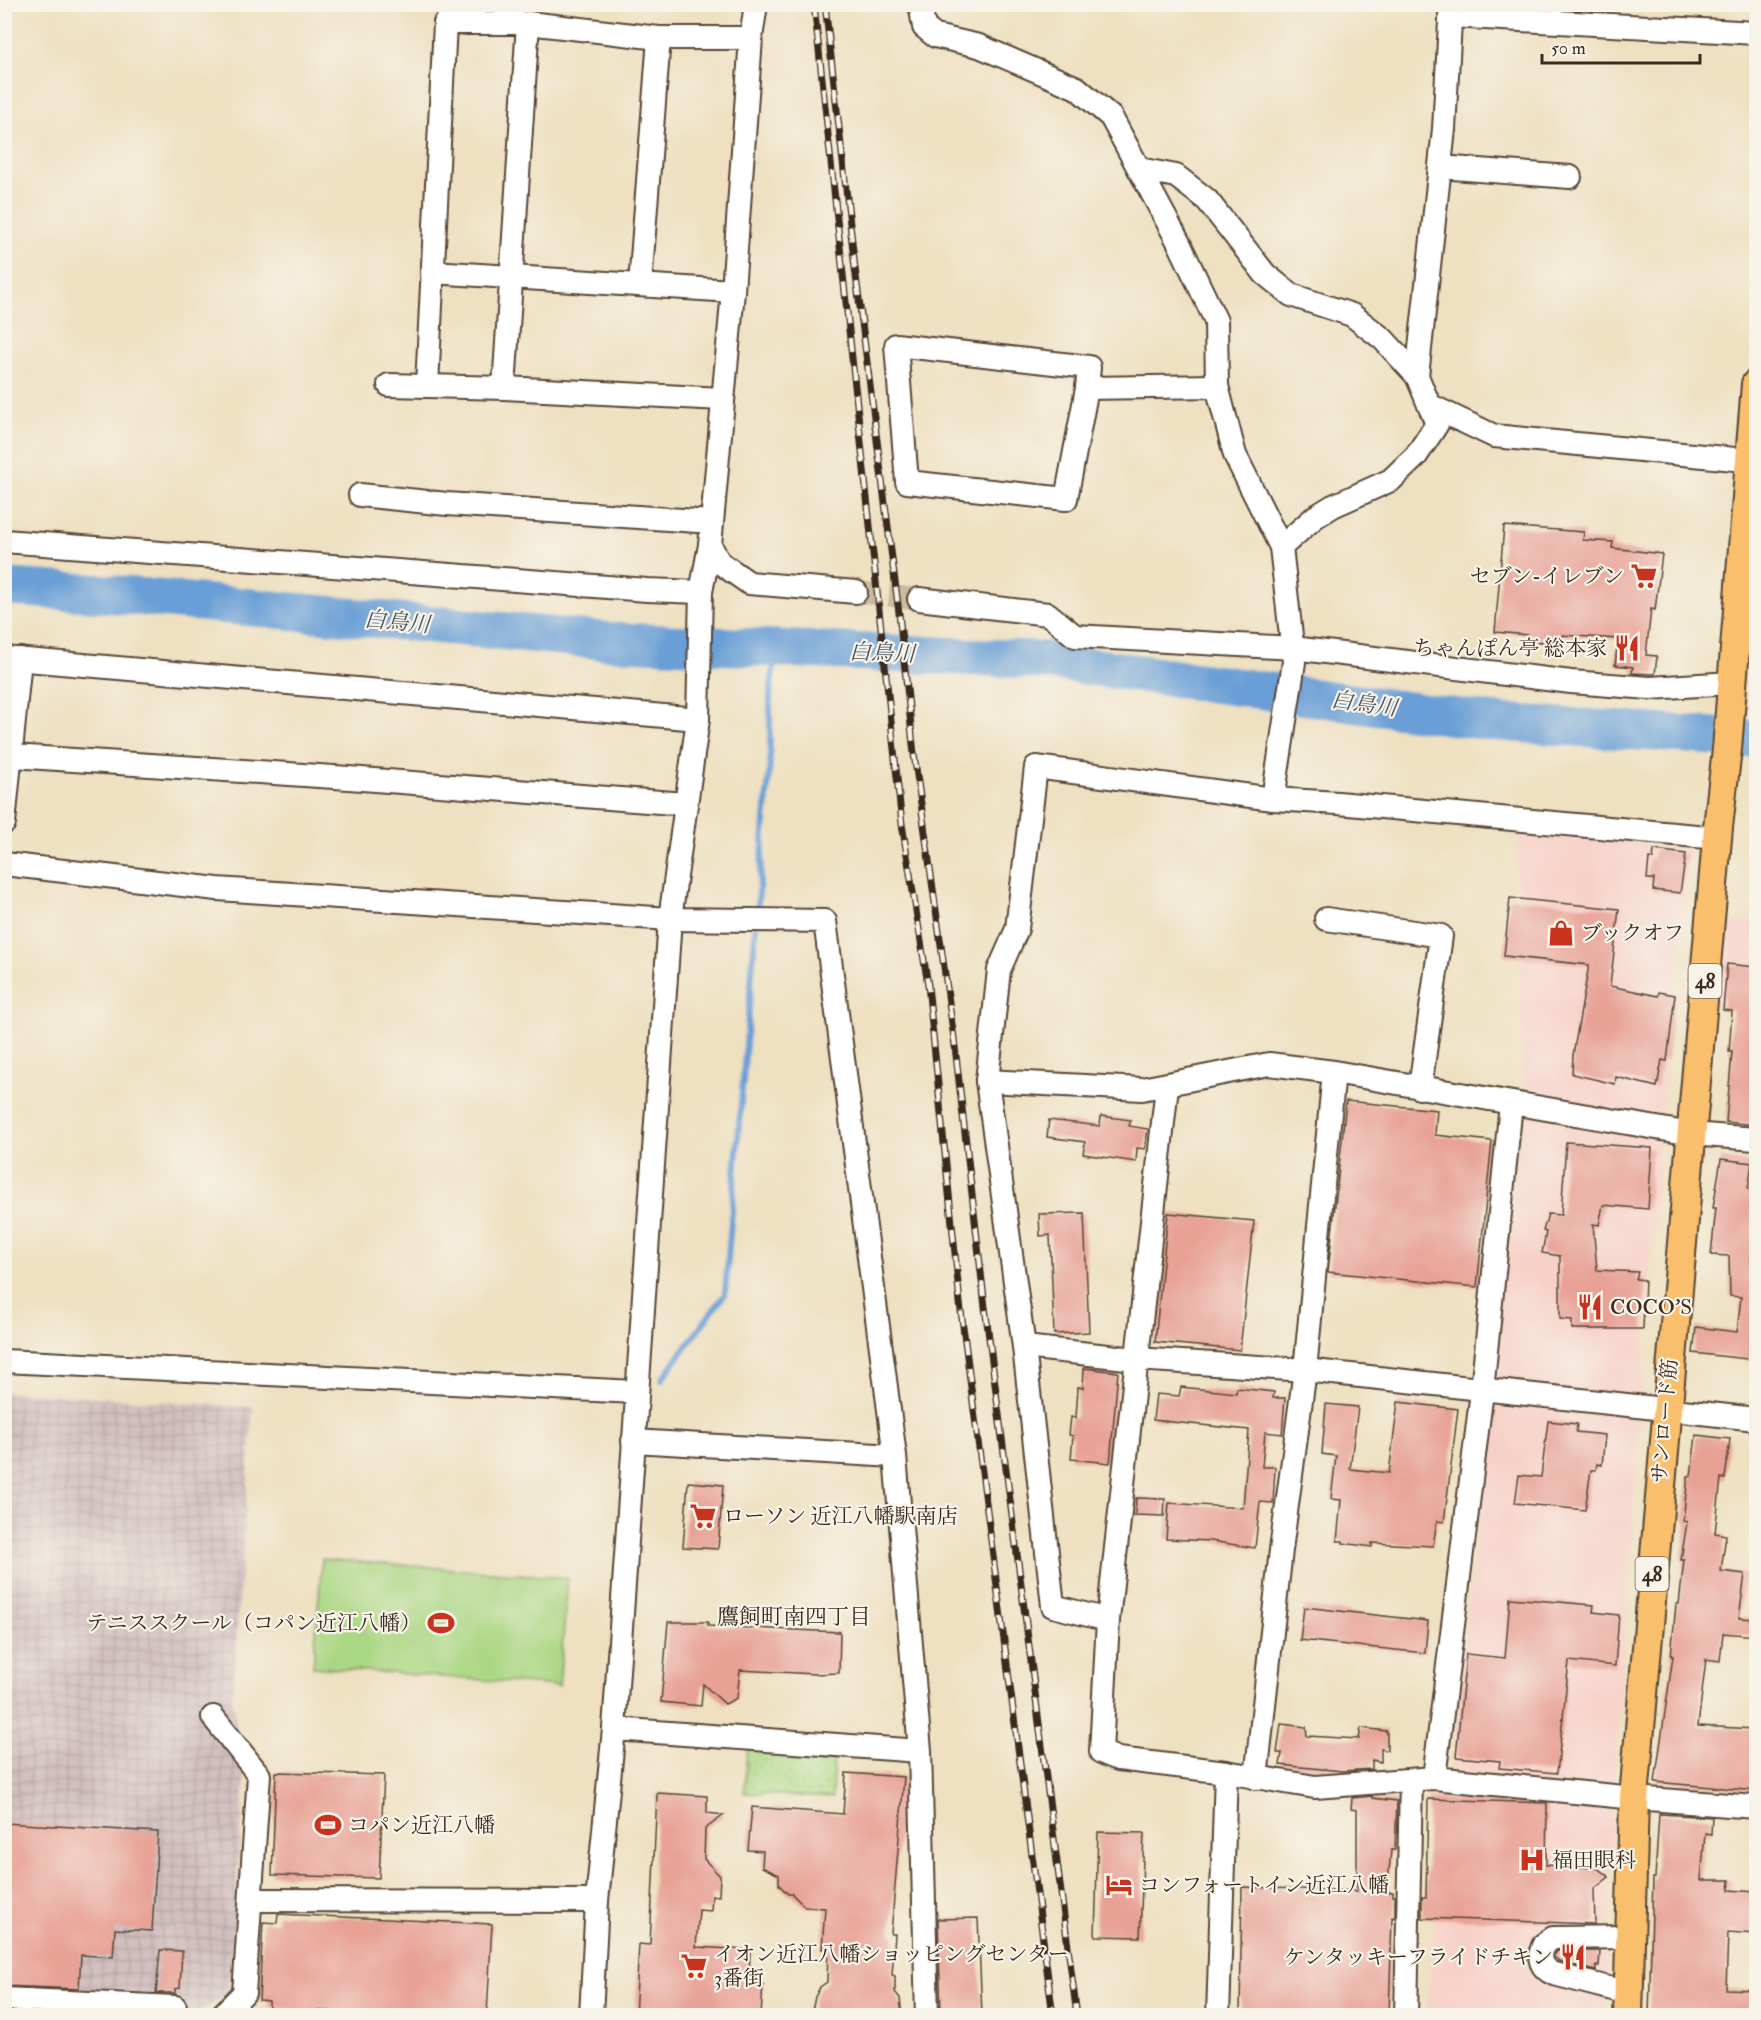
<svg xmlns="http://www.w3.org/2000/svg" width="1761" height="2020" font-family="'IM FELL Double Pica','Noto Serif JP',serif">
<defs>
<pattern id="industrial-grid" width="8" height="8" patternUnits="userSpaceOnUse" patternTransform="scale(1.5)"><rect width="8" height="8" fill="#d2bfc0"/><path d="M0 4h8M4 0v8" fill="none" stroke="#b5a4a5"/></pattern>
<pattern id="park-dots" width="8" height="8" patternUnits="userSpaceOnUse" patternTransform="scale(1.5)"><rect width="8" height="8" fill="#aad783"/><path d="M2 2h.1M6 6h.1" fill="none" stroke="#93b971" stroke-width="1.8" stroke-linecap="round"/></pattern>
</defs>
<rect width="100%" height="100%" fill="#f7f3e8"/>
<filter id="ink" filterUnits="userSpaceOnUse"><feTurbulence type="fractalNoise" baseFrequency=".0167" numOctaves="2"/><feDisplacementMap in="SourceGraphic" scale="12" xChannelSelector="R" yChannelSelector="G"/><feConvolveMatrix kernelMatrix="1 2 1 2 8 2 1 2 1" color-interpolation-filters="sRGB"/></filter>
<filter id="wash" filterUnits="userSpaceOnUse"><feTurbulence type="fractalNoise" baseFrequency=".008" numOctaves="4" result="noise"/><feDisplacementMap in="SourceGraphic" scale="24" xChannelSelector="R" yChannelSelector="G"/><feGaussianBlur stdDeviation="1.35" result="paint"/><feColorMatrix in="noise" values="0 0 0 0 0 0 0 0 0 0 0 0 0 0 0 0 0 1.4 0 .05"/><feComposite in="paint" operator="in"/></filter>
<g filter="url(#wash)">
<rect width="100%" height="100%" fill="#eee0c0"/>
<g fill="#f7d1c8">
<polygon points="1516,828 1690,849 1663,1101 1612,1811 1607,2015 1425,2016 1522,1096"/>
<polygon points="1727,920 1756,922 1756,1013 1712,1009"/>
</g>
<polygon fill="url(#industrial-grid)" points="4,1392 253,1407 232,1699 245,1775 229,1993 196,2015 5,2015"/>
<polygon fill="#aad783" stroke="#728050" stroke-width="1.5" points="322,1559 568,1578 559,1686 313,1667"/>
<polygon fill="url(#park-dots)" stroke="#728050" stroke-width="1.5" points="747,1748 834,1752 832,1798 744,1793"/>
<g fill="none" stroke-linecap="round" stroke-linejoin="round">
<g stroke="#699fd6" stroke-width="6">
<polyline points="757,914 770,763 770,695 776,648"/>
<polyline points="662,1379 725,1294 756,924"/>
</g>
<polyline stroke="#699fd6" stroke-width="38" points="4,587 110,594 608,641 1042,660 1493,722 1756,739"/>
</g>
<g id="blocks">
<g fill="#e8a195">
<polygon points="1504,526 1584,532 1583,540 1613,542 1612,548 1662,554 1655,610 1651,609 1646,655 1657,656 1655,674 1632,673 1633,667 1615,665 1618,639 1562,635 1561,643 1528,641 1528,635 1495,632"/>
<polygon points="1654,850 1686,854 1680,893 1653,890 1654,879 1647,879 1649,858 1653,859"/>
<polygon points="1510,898 1619,909 1610,986 1658,996 1659,992 1675,995 1667,1061 1662,1060 1657,1087 1616,1077 1615,1084 1572,1074 1573,1055 1589,965 1504,956"/>
<polygon points="1727,964 1756,967 1756,1125 1726,1122 1732,1052 1729,1052 1732,1011 1723,1010"/>
<polygon points="1346,1101 1437,1110 1435,1135 1492,1141 1477,1287 1328,1272"/>
<polygon points="1101,1116 1131,1120 1129,1126 1148,1129 1145,1149 1137,1148 1136,1162 1083,1154 1085,1142 1047,1137 1049,1120 1100,1126"/>
<polygon points="1566,1142 1652,1148 1648,1209 1603,1205 1599,1225 1593,1224 1597,1270 1638,1272 1636,1279 1645,1280 1643,1329 1572,1329 1572,1320 1560,1319 1560,1256 1542,1253 1546,1232 1543,1231 1548,1214 1561,1215"/>
<polygon points="1721,1159 1752,1163 1748,1189 1756,1191 1751,1263 1756,1264 1756,1360 1693,1353 1696,1327 1737,1332 1741,1297 1730,1296 1729,1256 1711,1255 1716,1208 1713,1208"/>
<polygon points="1084,1213 1089,1332 1054,1334 1050,1235 1040,1236 1039,1214"/>
<polygon points="1168,1213 1254,1221 1240,1350 1155,1342"/>
<polygon points="1084,1368 1118,1372 1110,1463 1071,1459 1073,1436 1069,1435 1071,1417 1076,1418 1078,1387 1083,1388"/>
<polygon points="1181,1387 1236,1393 1237,1388 1274,1392 1273,1398 1285,1398 1282,1434 1265,1432 1262,1467 1275,1467 1273,1503 1260,1502 1255,1548 1211,1541 1166,1539 1169,1503 1243,1508 1249,1430 1153,1420 1156,1394 1179,1396"/>
<polygon points="1398,1402 1458,1409 1444,1522 1437,1521 1433,1546 1372,1543 1372,1547 1343,1543 1343,1541 1337,1541 1341,1500 1331,1499 1336,1456 1322,1454 1326,1404 1358,1407 1350,1469 1389,1473"/>
<polygon points="1548,1421 1577,1424 1576,1432 1605,1435 1602,1465 1597,1464 1596,1470 1591,1470 1585,1510 1515,1503 1519,1475 1541,1477"/>
<polygon points="1696,1435 1730,1439 1725,1479 1721,1478 1715,1533 1726,1535 1721,1571 1745,1574 1739,1618 1756,1619 1756,1636 1723,1633 1720,1661 1706,1659 1698,1726 1756,1729 1756,1791 1655,1782 1673,1656 1671,1656 1676,1604 1679,1604 1684,1560 1681,1560 1687,1522 1683,1521 1688,1476 1691,1476"/>
<polygon points="688,1482 723,1485 718,1549 683,1547"/>
<polygon points="1136,1498 1165,1499 1164,1516 1135,1515"/>
<polygon points="1510,1598 1594,1605 1593,1612 1619,1615 1615,1666 1569,1661 1557,1773 1499,1768 1500,1761 1456,1757 1466,1654 1505,1658"/>
<polygon points="1304,1607 1428,1621 1425,1653 1300,1640"/>
<polygon points="668,1622 708,1622 708,1626 840,1632 839,1673 815,1674 740,1670 737,1698 725,1704 703,1684 701,1706 661,1702"/>
<polygon points="1281,1724 1306,1727 1307,1736 1359,1739 1361,1728 1387,1731 1387,1750 1381,1749 1381,1762 1372,1760 1372,1769 1343,1771 1280,1765 1282,1753 1277,1753"/>
<polygon points="276,1772 384,1775 379,1878 272,1875"/>
<polygon points="846,1773 904,1777 891,1934 895,1934 892,1975 895,1976 895,1992 900,1998 902,2016 811,2016 815,1997 820,1987 827,1982 828,1949 822,1949 825,1908 805,1907 792,1894 788,1894 779,1885 779,1875 762,1867 763,1851 748,1850 752,1807 843,1814"/>
<polygon points="657,1793 707,1796 707,1813 724,1815 705,1829 704,1859 720,1876 719,1896 712,1895 711,1911 699,1910 696,1947 750,1950 749,1983 763,1984 761,2016 635,2016 639,1944 650,1945"/>
<polygon points="1372,1796 1372,1798 1397,1801 1395,1850 1391,1850 1387,1892 1393,1892 1393,1896 1395,1896 1395,1918 1392,1917 1389,2016 1240,2016 1242,1887 1357,1891 1357,1810 1351,1809 1352,1798"/>
<polygon points="1428,1799 1547,1803 1546,1865 1597,1868 1609,1877 1594,1889 1595,1924 1422,1918 1422,1897 1426,1897"/>
<polygon points="1659,1814 1712,1817 1711,1834 1705,1833 1701,1880 1730,1880 1729,1890 1756,1892 1756,1934 1728,1932 1726,1989 1756,1990 1756,2016 1649,2016 1653,1878 1655,1878"/>
<polygon points="4,1823 158,1832 152,1931 115,1929 113,1957 81,1955 79,1989 4,1986"/>
<polygon points="1098,1832 1144,1833 1140,1937 1095,1936"/>
<polygon points="278,1914 492,1924 487,2014 456,2012 456,2016 410,2016 269,2008 269,2001 259,2000 263,1922 277,1923"/>
<polygon points="978,1918 982,2016 941,2016 938,1919"/>
<polygon points="160,1950 182,1951 180,1988 175,1989 175,1993 156,1993"/>
<polygon points="1557,1951 1600,1951 1599,1966 1596,1966 1596,1971 1559,1961 1554,1957"/>
</g>
</g>
</g>
<g filter="url(#ink)">
<use href="#blocks" fill-opacity="0" stroke="#564536" stroke-width="1.5"/>
<g fill="none" stroke-linecap="round" stroke-linejoin="round">
<polyline stroke="#cabca0" stroke-width="22" stroke-dasharray="22 11" stroke-linecap="butt" points="856,592 919,599"/>
<g stroke="#564536" stroke-width="26">
<g id="minor">
<polyline points="920,4 924,27 935,36 979,46 1077,88 1111,117 1179,243 1216,321 1217,386 1235,455 1281,547"/>
<polyline points="1450,16 1756,33"/>
<polyline points="1440,167 1570,177"/>
<polyline points="1139,169 1176,176 1207,200 1265,274 1291,295 1352,315 1383,339 1417,376"/>
<polyline points="432,272 733,291"/>
<polyline points="640,285 659,38"/>
<polygon points="896,345 1089,367 1087,388 1066,499 907,482"/>
<polyline points="389,385 504,388 723,399"/>
<polyline points="427,386 445,23 528,23 659,38 751,38"/>
<polyline points="504,388 528,23"/>
<polyline points="1087,388 1217,386"/>
<polyline points="1429,405 1494,436 1756,461"/>
<polyline points="360,495 447,504 712,522"/>
<polyline points="4,541 647,590 701,592"/>
<polyline points="710,545 719,562 749,583 856,592"/>
<polyline points="919,599 1048,614 1075,636 1293,648 1571,682 1650,688 1732,683"/>
<polyline points="4,658 698,719"/>
<polyline points="12,756 349,778 686,804"/>
<polyline points="1273,799 1294,662 1281,547 1315,517 1333,506 1391,480 1416,456 1437,424 1417,376 1444,129 1451,4"/>
<polyline points="4,823 20,659"/>
<polyline points="4,864 217,889 670,919 825,921 895,1456 920,1751 927,2016"/>
<polyline points="1326,919 1441,936 1420,1088"/>
<polyline points="987,1081 1142,1089 1269,1064 1334,1072 1691,1134 1756,1139"/>
<polyline points="1167,1086 1108,1620 1101,1752 1118,1759 1226,1772 1315,1787 1434,1778 1634,1798 1756,1807"/>
<polyline points="1024,1347 1136,1359 1305,1370 1756,1419"/>
<polyline points="4,1361 636,1392"/>
<polyline points="633,1441 895,1456"/>
<polyline points="1108,1620 1053,1606 1024,1347 987,1081 999,970 1017,929 1036,767 1273,799 1338,803 1718,838"/>
<polyline points="213,1717 259,1775 244,1993 221,2016"/>
<polyline points="614,1729 920,1751"/>
<polyline points="1256,1778 1281,1550 1305,1370 1334,1072"/>
<polyline points="1434,1778 1482,1391 1511,1104"/>
<polyline points="252,1900 597,1901"/>
<path d="M1628,1993L1554,1974C1541,1969 1537,1958 1543,1945L1553,1938L1630,1937"/>
<polyline points="4,1999 175,2007"/>
<polyline points="591,2016 597,1901 614,1729 670,919 698,719 701,592 710,545 733,291 751,38 756,4"/>
<polyline points="1218,2016 1226,1772"/>
<polyline points="1406,2016 1411,1780"/>
</g>
</g>
<g stroke="#564536" stroke-width="32">
<polyline id="major" points="1628,2016 1634,1798 1718,827 1727,749 1756,384"/>
</g>
<use href="#minor" stroke="#fff" stroke-width="22"/>
<use href="#major" stroke="#f9bf6d" stroke-width="28"/>
<g stroke="#3b2a1e" stroke-width="7">
<g id="rail">
<polyline points="814,4 902,824 928,985 960,1303 1053,2016"/>
<polyline points="825,4 855,268 899,613 914,754 954,1038 985,1307 1077,2016"/>
</g>
</g>
<use href="#rail" stroke="#f7f3e8" stroke-width="4.5" stroke-dasharray="14" stroke-linecap="butt"/>
</g>
</g>
<defs>
<g id="supermarket-bare" transform="scale(2.07)"><path d="M-6-5.5h2.5l.6 2H6L4.5 2H-2.5L-4.4-4H-6ZM-1.5 3.2a1.3 1.3 0 1 0 .1 0ZM3 3.2a1.3 1.3 0 1 0 .1 0Z" fill="#c8321e" stroke="#f7f3e8" stroke-width="2.5" paint-order="stroke"/></g>
<g id="restaurant-bare" transform="scale(2.07)"><path d="M-5-6h1v4h1v-4h1v4h1v-4h1v5L-1.5 .5V6h-2V.5L-5-1ZM5-6V6H3V1.5H1.5Q1.5-4 5-6Z" fill="#c8321e" stroke="#f7f3e8" stroke-width="2.5" paint-order="stroke"/></g>
<g id="shop-bare" transform="scale(2.07)"><path d="M-5-2.5h2.3a2.7 3.5 0 0 1 5.4 0H5L5.5 6h-11ZM-1.5-2.5h3a1.5 2.3 0 0 0-3 0Z" fill="#c8321e" stroke="#f7f3e8" stroke-width="2.5" paint-order="stroke"/></g>
<g id="stadium-bare" transform="scale(2.07)"><path d="M0-5a6.5 5 0 1 0 0 10a6.5 5 0 1 0 0-10ZM-3.5-1.8h7v3.6h-7Z" fill="#c8321e" stroke="#f7f3e8" stroke-width="2.5" paint-order="stroke"/></g>
<g id="hospital-bare" transform="scale(2.07)"><path d="M-5-5h3v3.5h4V-5h3V5h-3V1.5h-4V5h-3Z" fill="#c8321e" stroke="#f7f3e8" stroke-width="2.5" paint-order="stroke"/></g>
<g id="hotel-bare" transform="scale(2.07)"><path d="M-6-4.5h1.5V1H6V5H4.5V3h-9V5H-6ZM-4 0a1.8 1.8 0 1 1 3.6 0ZM.5 0V-2.5h3Q6-2.5 6 0Z" fill="#c8321e" stroke="#f7f3e8" stroke-width="2.5" paint-order="stroke"/></g>
</defs>
<g fill-rule="evenodd">
<use href="#supermarket-bare" x="1644" y="576"/>
<use href="#restaurant-bare" x="1627" y="648"/>
<use href="#shop-bare" x="1561" y="933"/>
<use href="#restaurant-bare" x="1590" y="1307"/>
<use href="#supermarket-bare" x="703" y="1516"/>
<use href="#stadium-bare" x="441" y="1623"/>
<use href="#stadium-bare" x="328" y="1825"/>
<use href="#hospital-bare" x="1532" y="1860"/>
<use href="#hotel-bare" x="1119" y="1885"/>
<use href="#restaurant-bare" x="1573" y="1957"/>
<use href="#supermarket-bare" x="694" y="1966"/>
</g>
<g text-anchor="middle" dominant-baseline="central" stroke-width="4.5" stroke-linejoin="round" paint-order="stroke">
<g fill="#f7f3e8" stroke="#73665b" stroke-width="1.5">
<rect x="1688.5" y="964" width="33" height="34" rx="4.5"/>
<rect x="1635.5" y="1557" width="33" height="34" rx="4.5"/>
</g>
<g font-size="20" font-weight="bold" fill="#3b2a1e">
<text x="1705" y="981">48</text>
<text x="1652" y="1574">48</text>
</g>
<g font-size="21" fill="#3b2a1e" stroke="#f7f3e8" text-anchor="start">
<text x="1624" y="576" text-anchor="end">セブン-イレブン</text>
<text x="1607" y="648" text-anchor="end">ちゃんぽん亭 総本家</text>
<text x="1581" y="933">ブックオフ</text>
<text x="1610" y="1307">COCO'S</text>
<text x="723" y="1516">ローソン 近江八幡駅南店</text>
<text x="421" y="1623" text-anchor="end">テニススクール（コパン近江八幡）</text>
<text x="348" y="1825">コパン近江八幡</text>
<text x="1552" y="1860">福田眼科</text>
<text x="1139" y="1885">コンフォートイン近江八幡</text>
<text x="714" y="1954">イオン近江八幡ショッピングセンター<tspan x="714" dy="24">3番街</tspan></text>
<text x="1553" y="1957" text-anchor="end">ケンタッキーフライドチキン</text>
</g>
<g font-size="21" fill="#3b2a1e" stroke="#f7f3e8">
<text transform="translate(1665 1421) rotate(-85)">サンロード筋</text>
</g>
<g font-size="22" font-style="italic" fill="#4b535e" stroke="#f7f3e8">
<text transform="translate(397 622) rotate(5)">白鳥川</text>
<text transform="translate(882 653) rotate(2)">白鳥川</text>
<text transform="translate(1364 704) rotate(8)">白鳥川</text>
</g>
<g font-size="22" fill="#3b2a1e" stroke="#f7f3e8">
<text x="794" y="1617">鷹飼町南四丁目</text>
</g>
</g>
<rect width="1761" height="2020" fill="none" stroke="#f7f3e8" stroke-width="24"/>
<path d="M1542 54v9h158v-9" fill="none" stroke="#3b2a1e" stroke-width="3"/>
<text x="1551" y="54" font-size="18" fill="#3b2a1e" stroke="#f7f3e8" stroke-width="4.5" paint-order="stroke">50 m</text>
</svg>
